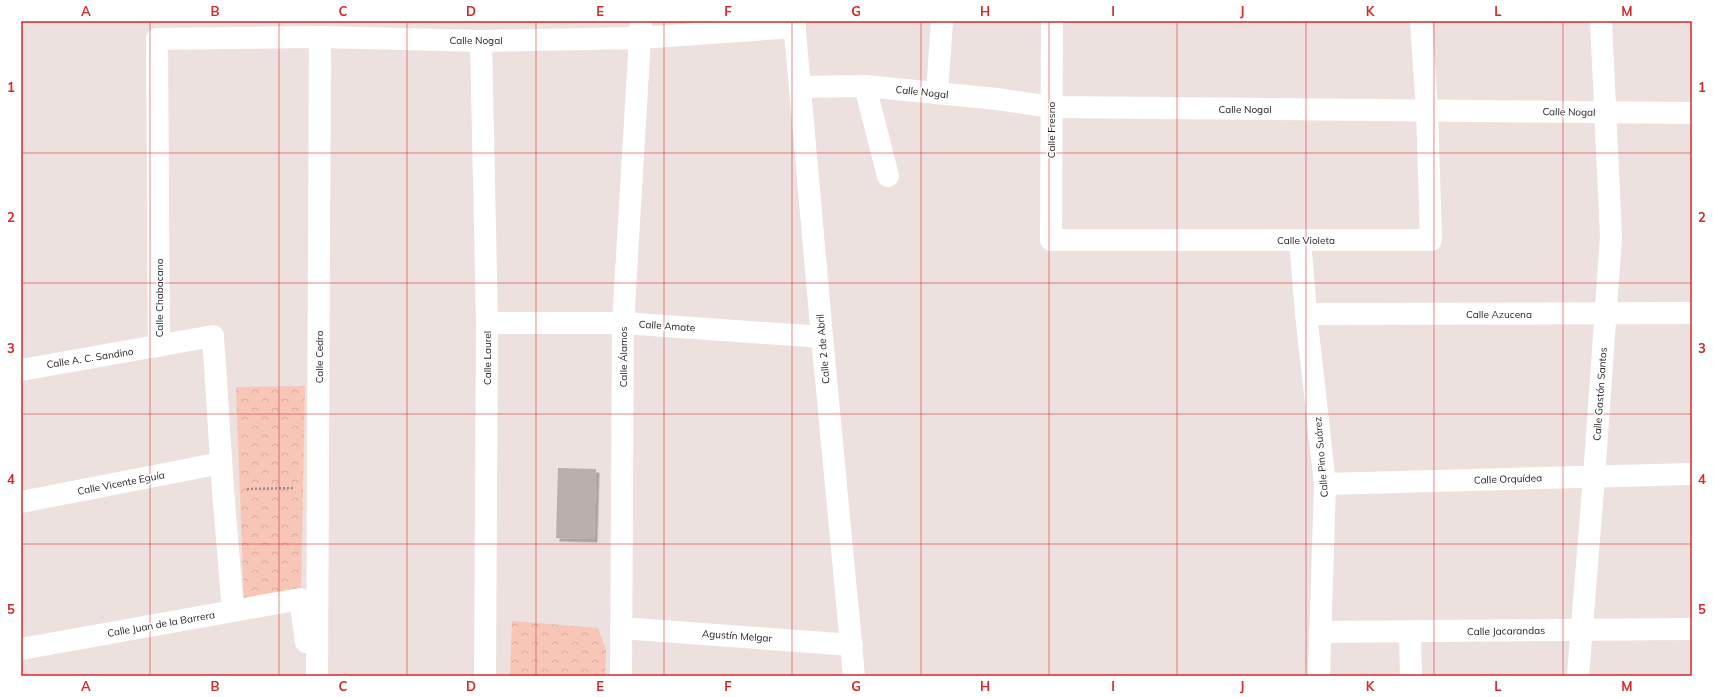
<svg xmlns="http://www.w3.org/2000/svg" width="1713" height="697" font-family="Mulish,sans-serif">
<defs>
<pattern id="park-crowns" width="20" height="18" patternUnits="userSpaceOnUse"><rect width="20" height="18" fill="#f8c6b7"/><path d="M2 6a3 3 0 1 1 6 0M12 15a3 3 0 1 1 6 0" fill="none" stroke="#d4aa9d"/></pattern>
<filter id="shadow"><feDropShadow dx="3.5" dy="3.5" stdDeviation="0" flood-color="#0004"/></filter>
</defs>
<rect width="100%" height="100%" fill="#ece1de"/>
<polygon fill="#f8c6b7" points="396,21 496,21 396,23"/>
<g fill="url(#park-crowns)">
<polygon points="305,386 301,594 244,604 236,387"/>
<polygon points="512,621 598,628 606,650 605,676 510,676"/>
</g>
<polygon fill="#b9aeab" filter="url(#shadow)" points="558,468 596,469 594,539 556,538"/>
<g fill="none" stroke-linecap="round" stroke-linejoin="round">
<polyline stroke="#978f8d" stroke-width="2.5" stroke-dasharray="2 2" stroke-linecap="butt" points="247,489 294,488"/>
<g stroke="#fff" stroke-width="22">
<polyline points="794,21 822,337 854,676"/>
<polyline points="1052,21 1051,240 1431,240 1427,110 1421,21"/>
<polyline points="481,41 487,323 485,676"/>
<polyline points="865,86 888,176"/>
<polyline points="800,87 865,86 997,99 1051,107 1692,113"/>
<polyline points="937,93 942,21"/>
<polyline points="1300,240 1306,314 1325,484 1319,676"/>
<polyline points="1306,314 1692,313"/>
<polyline points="487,323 623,323 822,337"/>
<polyline points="159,346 157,39 320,37 481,41 640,38 795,27"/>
<polyline points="21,370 213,336 223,490 233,611"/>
<polyline points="1325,484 1692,474"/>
<polyline points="21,502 221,463"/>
<polyline points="621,628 852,645"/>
<polyline points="1320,632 1692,629"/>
<polyline points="1410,632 1411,676"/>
<polyline points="21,649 300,599 306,642"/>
<polyline points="317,676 320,37"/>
<polyline points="621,676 623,323 641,21"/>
<polyline points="1578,676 1594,477 1611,237 1601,21"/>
</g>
</g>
<path fill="none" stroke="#d62828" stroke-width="1" stroke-opacity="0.55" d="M150,21V676M279,21V676M407,21V676M536,21V676M664,21V676M792,21V676M921,21V676M1049,21V676M1177,21V676M1306,21V676M1434,21V676M1563,21V676M21,153H1692M21,283H1692M21,414H1692M21,544H1692"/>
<g text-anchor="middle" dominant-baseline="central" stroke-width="3" stroke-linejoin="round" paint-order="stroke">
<g font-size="10" fill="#1e1b19" stroke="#fff">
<text x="476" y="40">Calle Nogal</text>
<text transform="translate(922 92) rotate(6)">Calle Nogal</text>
<text x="1245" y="109">Calle Nogal</text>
<text transform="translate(1569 112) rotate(1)">Calle Nogal</text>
<text transform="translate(1051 130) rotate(-90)">Calle Fresno</text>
<text x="1306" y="240">Calle Violeta</text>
<text transform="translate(159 298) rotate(-90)">Calle Chabacano</text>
<text x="1499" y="314">Calle Azucena</text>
<text transform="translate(667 326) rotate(4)">Calle Amate</text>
<text transform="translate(823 349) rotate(-95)">Calle 2 de Abril</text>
<text transform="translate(319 357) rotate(-90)">Calle Cedro</text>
<text transform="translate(623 357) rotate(-90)">Calle Álamos</text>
<text transform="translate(90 358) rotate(-9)">Calle A. C. Sandino</text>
<text transform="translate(487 358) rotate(-90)">Calle Laurel</text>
<text transform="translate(1600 394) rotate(-86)">Calle Gastón Santos</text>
<text transform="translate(1321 457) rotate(-95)">Calle Pino Suárez</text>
<text transform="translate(1508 479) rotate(-2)">Calle Orquídea</text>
<text transform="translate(121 483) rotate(-11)">Calle Vicente Eguía</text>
<text transform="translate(161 624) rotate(-10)">Calle Juan de la Barrera</text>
<text transform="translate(1506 631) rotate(-1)">Calle Jacarandas</text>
<text transform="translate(737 636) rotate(4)">Agustín Melgar</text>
</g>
</g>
<rect width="1713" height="697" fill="none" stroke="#ffffff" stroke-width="44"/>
<rect x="22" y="22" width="1669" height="653" fill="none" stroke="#d62828" stroke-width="1.5"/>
<g font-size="13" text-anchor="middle" font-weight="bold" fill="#d62828">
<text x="86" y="16">A</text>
<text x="215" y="16">B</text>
<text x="343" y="16">C</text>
<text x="471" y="16">D</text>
<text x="600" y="16">E</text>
<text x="728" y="16">F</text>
<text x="856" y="16">G</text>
<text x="985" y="16">H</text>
<text x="1113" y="16">I</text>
<text x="1242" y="16">J</text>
<text x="1370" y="16">K</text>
<text x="1498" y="16">L</text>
<text x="1627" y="16">M</text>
<text x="11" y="92">1</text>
<text x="1702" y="92">1</text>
<text x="11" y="222">2</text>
<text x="1702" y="222">2</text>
<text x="11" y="353">3</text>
<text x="1702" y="353">3</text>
<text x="11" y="484">4</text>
<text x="1702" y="484">4</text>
<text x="11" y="614">5</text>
<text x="1702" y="614">5</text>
<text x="86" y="691">A</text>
<text x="215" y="691">B</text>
<text x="343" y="691">C</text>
<text x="471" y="691">D</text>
<text x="600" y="691">E</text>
<text x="728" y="691">F</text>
<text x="856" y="691">G</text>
<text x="985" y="691">H</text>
<text x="1113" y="691">I</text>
<text x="1242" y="691">J</text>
<text x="1370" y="691">K</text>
<text x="1498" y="691">L</text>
<text x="1627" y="691">M</text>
</g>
</svg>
